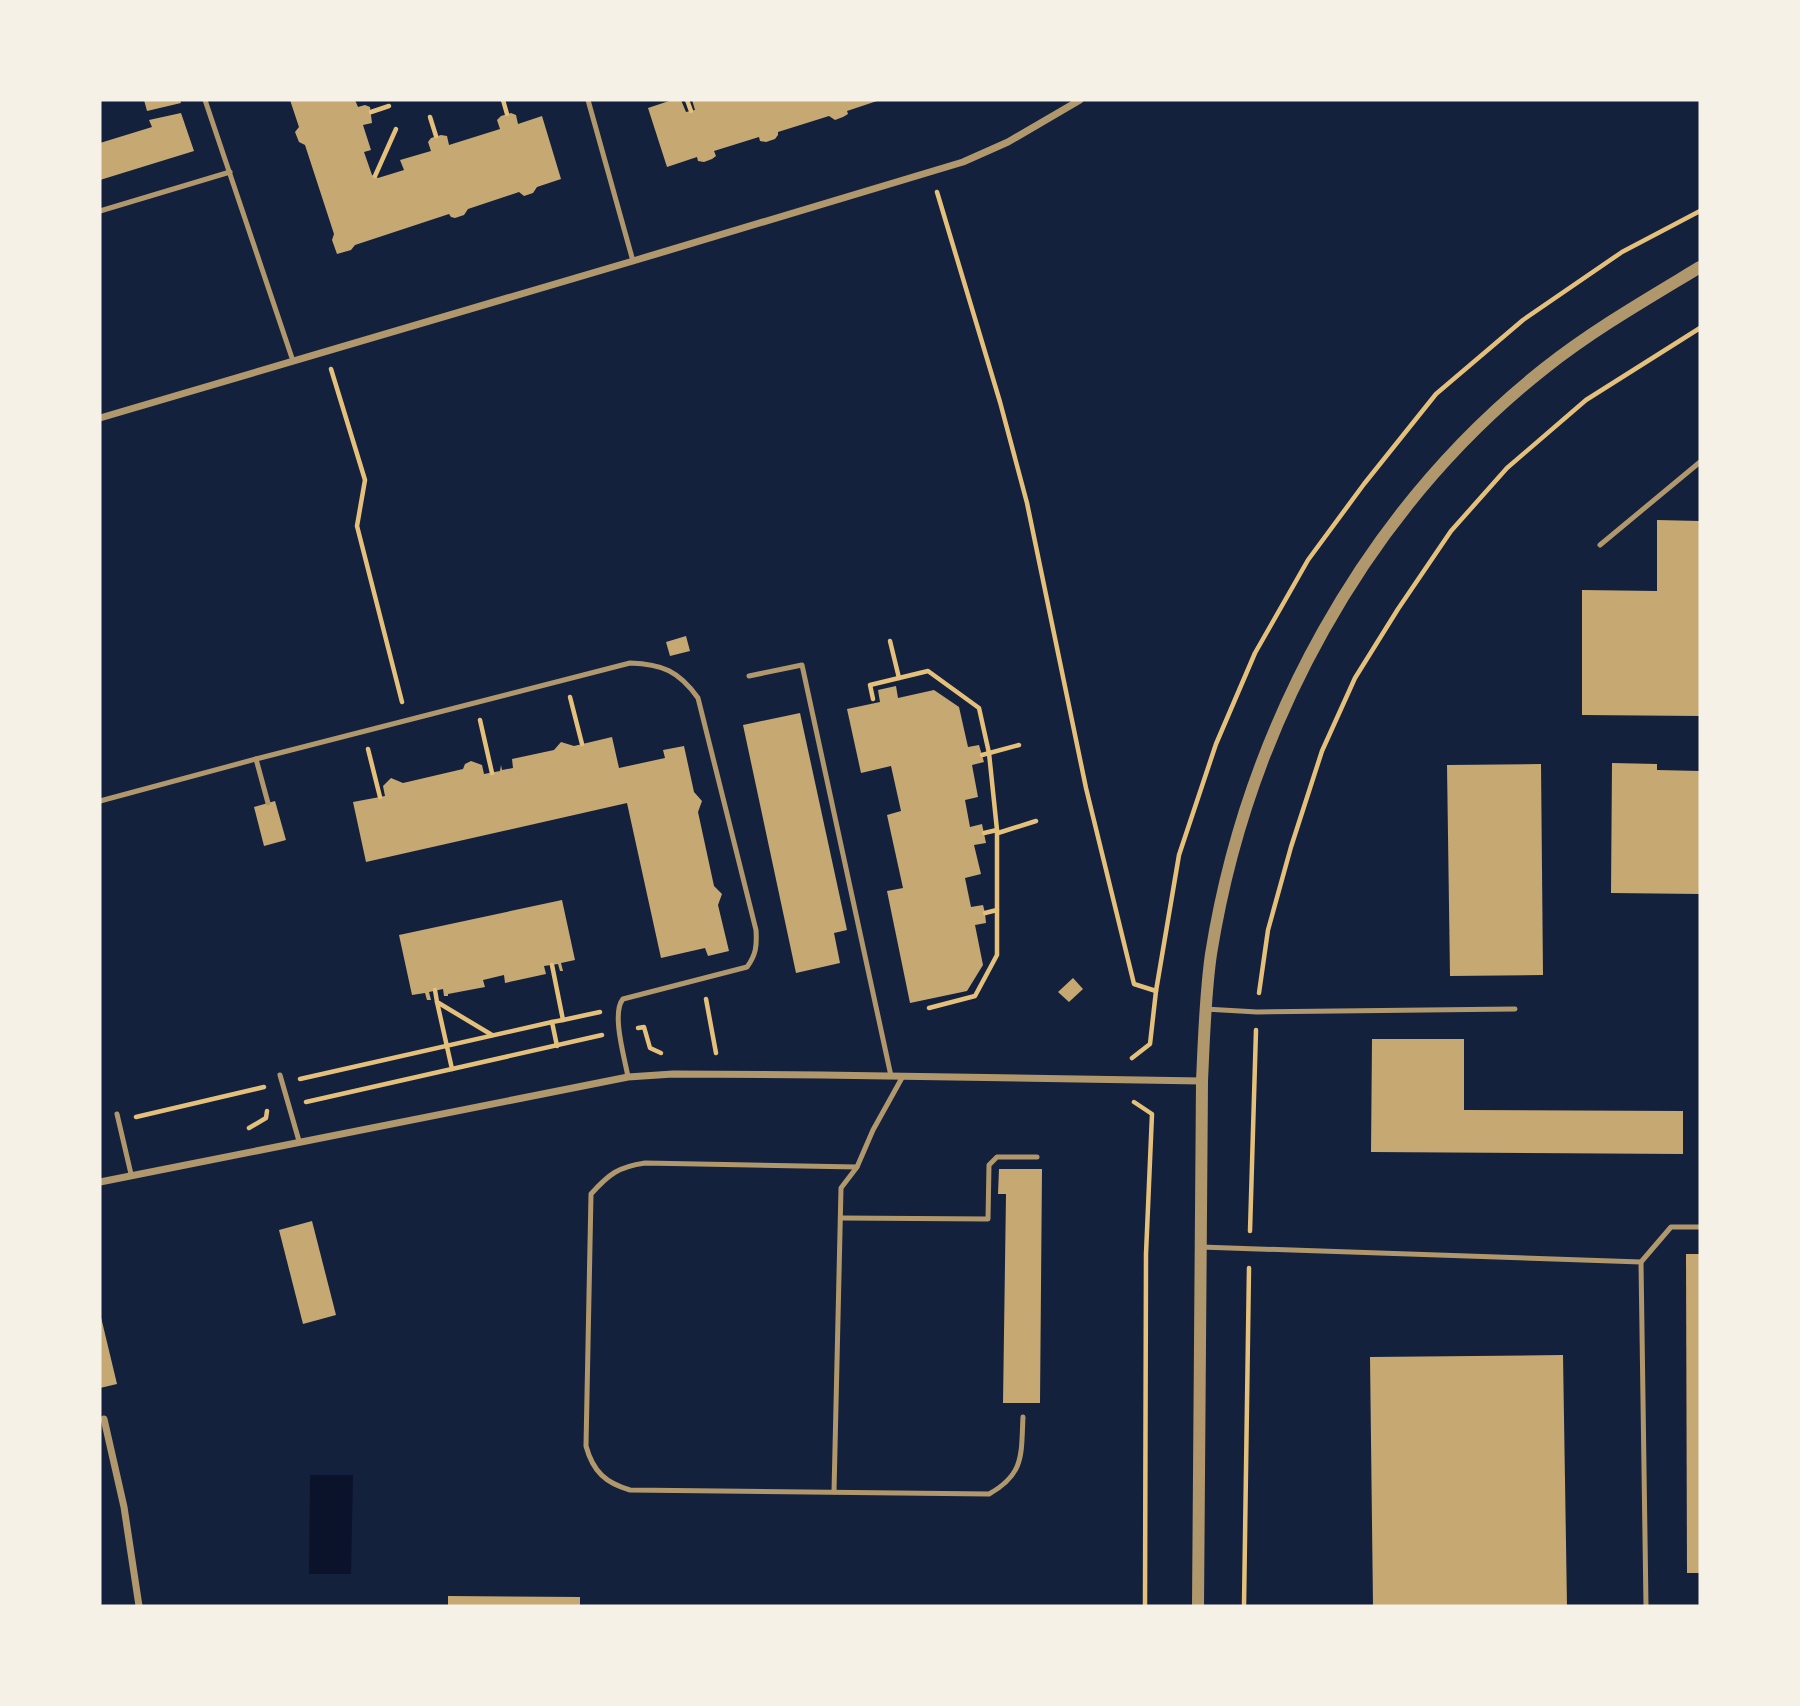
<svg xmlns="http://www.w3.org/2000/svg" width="1800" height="1706" font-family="'Public Sans',sans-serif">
<rect width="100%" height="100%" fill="#14213d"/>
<polygon fill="#0b132b" points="310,1475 353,1475 351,1574 309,1574"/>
<g fill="#c6a872">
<polygon points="144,100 180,100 181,103 147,111"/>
<polygon points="290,100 355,100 358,107 365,105 370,107 372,123 363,125 371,150 364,152 372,175 378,178 404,170 400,160 431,151 428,142 431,138 441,135 447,136 449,145 500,129 497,120 501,116 511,113 516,115 518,124 542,116 561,179 537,187 533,193 524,196 519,192 468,209 464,215 455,218 451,217 449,214 355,245 351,250 337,254 332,240 334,234 305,145 299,142 295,132 299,127"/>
<polygon points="672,100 681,100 686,112 695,110 692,100 880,100 847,111 848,114 843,117 835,120 829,116 778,132 778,135 775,139 766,142 760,141 759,137 714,151 716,156 712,159 704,162 698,161 697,157 667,167 648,108"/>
<polygon points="181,113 194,151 100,180 100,143 152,127 149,120"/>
<polygon points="1657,520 1700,521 1700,716 1582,715 1582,590 1657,591"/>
<polygon points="686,636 690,651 670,656 666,642"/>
<polygon points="896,686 898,698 934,690 959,707 968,747 979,745 984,762 972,765 978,797 965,800 970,827 982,824 986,843 974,845 981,874 965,878 971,907 983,905 985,913 986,923 975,925 983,965 967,991 910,1003 887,891 903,888 887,815 901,811 891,766 861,773 847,709 880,702 878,690"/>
<polygon points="800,713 847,930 834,933 840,963 796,973 743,725"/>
<polygon points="612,737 619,768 665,758 663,750 684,746 694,792 702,801 698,812 714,886 722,894 718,905 729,951 708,956 705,948 661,958 627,803 366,862 353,802 385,796 383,786 391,778 403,783 463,769 465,764 471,761 482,765 484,774 500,771 501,765 502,770 513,768 512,759 554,750 561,742 574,746"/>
<polygon points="1612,763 1657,764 1657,770 1700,771 1700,894 1611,893"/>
<polygon points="1541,764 1543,975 1450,976 1447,765"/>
<polygon points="275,801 286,840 264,846 254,807"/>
<polygon points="562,900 575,960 561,963 563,971 560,971 558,964 544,966 546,974 505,983 504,975 483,980 485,987 448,994 448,996 444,996 443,989 429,992 431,1000 427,1000 425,993 412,995 399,935"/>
<polygon points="1073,978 1083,989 1069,1002 1058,992"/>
<polygon points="1372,1039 1464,1039 1464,1110 1683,1111 1683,1154 1371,1152"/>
<polygon points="999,1169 1042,1169 1040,1403 1003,1403 1006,1194 998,1194"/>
<polygon points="312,1221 336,1315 303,1324 279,1230"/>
<polygon points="1686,1254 1700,1254 1700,1573 1687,1573"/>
<polygon points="100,1313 117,1384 100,1388"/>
<polygon points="1563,1355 1567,1606 1373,1606 1370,1357"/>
<polygon points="448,1596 580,1597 580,1606 448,1606"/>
</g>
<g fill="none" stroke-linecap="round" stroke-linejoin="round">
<g stroke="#e5c07b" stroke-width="4.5">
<polyline points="503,100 507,114"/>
<polyline points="687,100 691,111"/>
<polyline points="371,112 389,106"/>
<polyline points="430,117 436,136"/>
<polyline points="375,176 396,129"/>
<polyline points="937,192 1000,402 1027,503 1086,788 1134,984 1156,991"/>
<polyline points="331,369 365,480 357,526 402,702"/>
<polyline points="890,641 899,678"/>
<polyline points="570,697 582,744"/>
<polyline points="873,699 870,685 928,671 979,708 989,753 997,830 997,955 975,996 929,1008"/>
<polyline points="480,720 492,773"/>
<polyline points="368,749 380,797"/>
<polyline points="982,755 1019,745"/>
<polyline points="984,833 997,830"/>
<polyline points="998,833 1036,821"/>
<polyline points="985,913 997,910"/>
<polyline points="552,965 563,1020 552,1022 557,1046"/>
<polyline points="435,990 437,1002 492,1035"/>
<polyline points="1259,993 1268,930 1291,847 1322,751 1355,678 1398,609 1451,531 1507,468 1586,400 1700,328"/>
<polyline points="706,999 716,1053"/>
<polyline points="437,1002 452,1069"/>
<polyline points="563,1020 600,1012"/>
<polyline points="638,1028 644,1027 650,1048 661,1053"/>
<polyline points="1132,1058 1150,1044 1156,991 1179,855 1216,744 1255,653 1308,560 1364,484 1436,394 1523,320 1622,252 1700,211"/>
<polyline points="300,1079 552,1022"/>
<polyline points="306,1102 602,1035"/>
<polyline points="1134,1102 1152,1114 1146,1254 1145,1606"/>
<polyline points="136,1117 264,1087"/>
<polyline points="249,1128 266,1118 267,1111"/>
<polyline points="1250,1231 1256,1030"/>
<polyline points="1244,1606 1249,1268"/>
</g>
<g stroke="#b1986c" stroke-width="5">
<polyline points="205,100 293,361"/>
<polyline points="588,100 633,261"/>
<polyline points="100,211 230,172"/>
<polyline points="1600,545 1700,462"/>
<polyline points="749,676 802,665 891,1076"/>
<polyline points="256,759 268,803"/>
<path d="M100,801L256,759L630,663C662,664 679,671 698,698L756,930C757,946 756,955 747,967L623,999C611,1013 625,1059 628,1077"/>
<polyline points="1205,1009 1257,1012 1515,1009"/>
<polyline points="280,1075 299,1141"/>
<polyline points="117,1114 131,1174"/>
<path d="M857,1167L645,1163C618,1167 609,1174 591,1194L586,1446C593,1472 606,1483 630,1490L989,1494C1025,1474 1021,1454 1023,1417"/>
<polyline points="841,1218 988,1219 989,1165 997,1157 1037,1157"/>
<polyline points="1201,1247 1641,1262 1646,1606"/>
<polyline points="1641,1262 1671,1227 1700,1227"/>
<polyline points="834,1492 841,1188 857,1167 873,1130 903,1076"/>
</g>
<g stroke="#b1986c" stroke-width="7">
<polyline points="100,418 633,261 963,162 1008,142 1080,100"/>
<polyline points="100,1182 628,1077 673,1074 822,1075 1202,1081"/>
<polyline points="104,1419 124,1507 139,1606"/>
</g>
<path stroke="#b1986c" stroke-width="12" d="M1198,1606L1202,1081C1204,1039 1205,996 1211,954C1247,729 1364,511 1545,368C1593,330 1647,299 1700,267"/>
</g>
<rect width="1800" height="1706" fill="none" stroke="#f6f1e7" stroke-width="203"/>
</svg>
